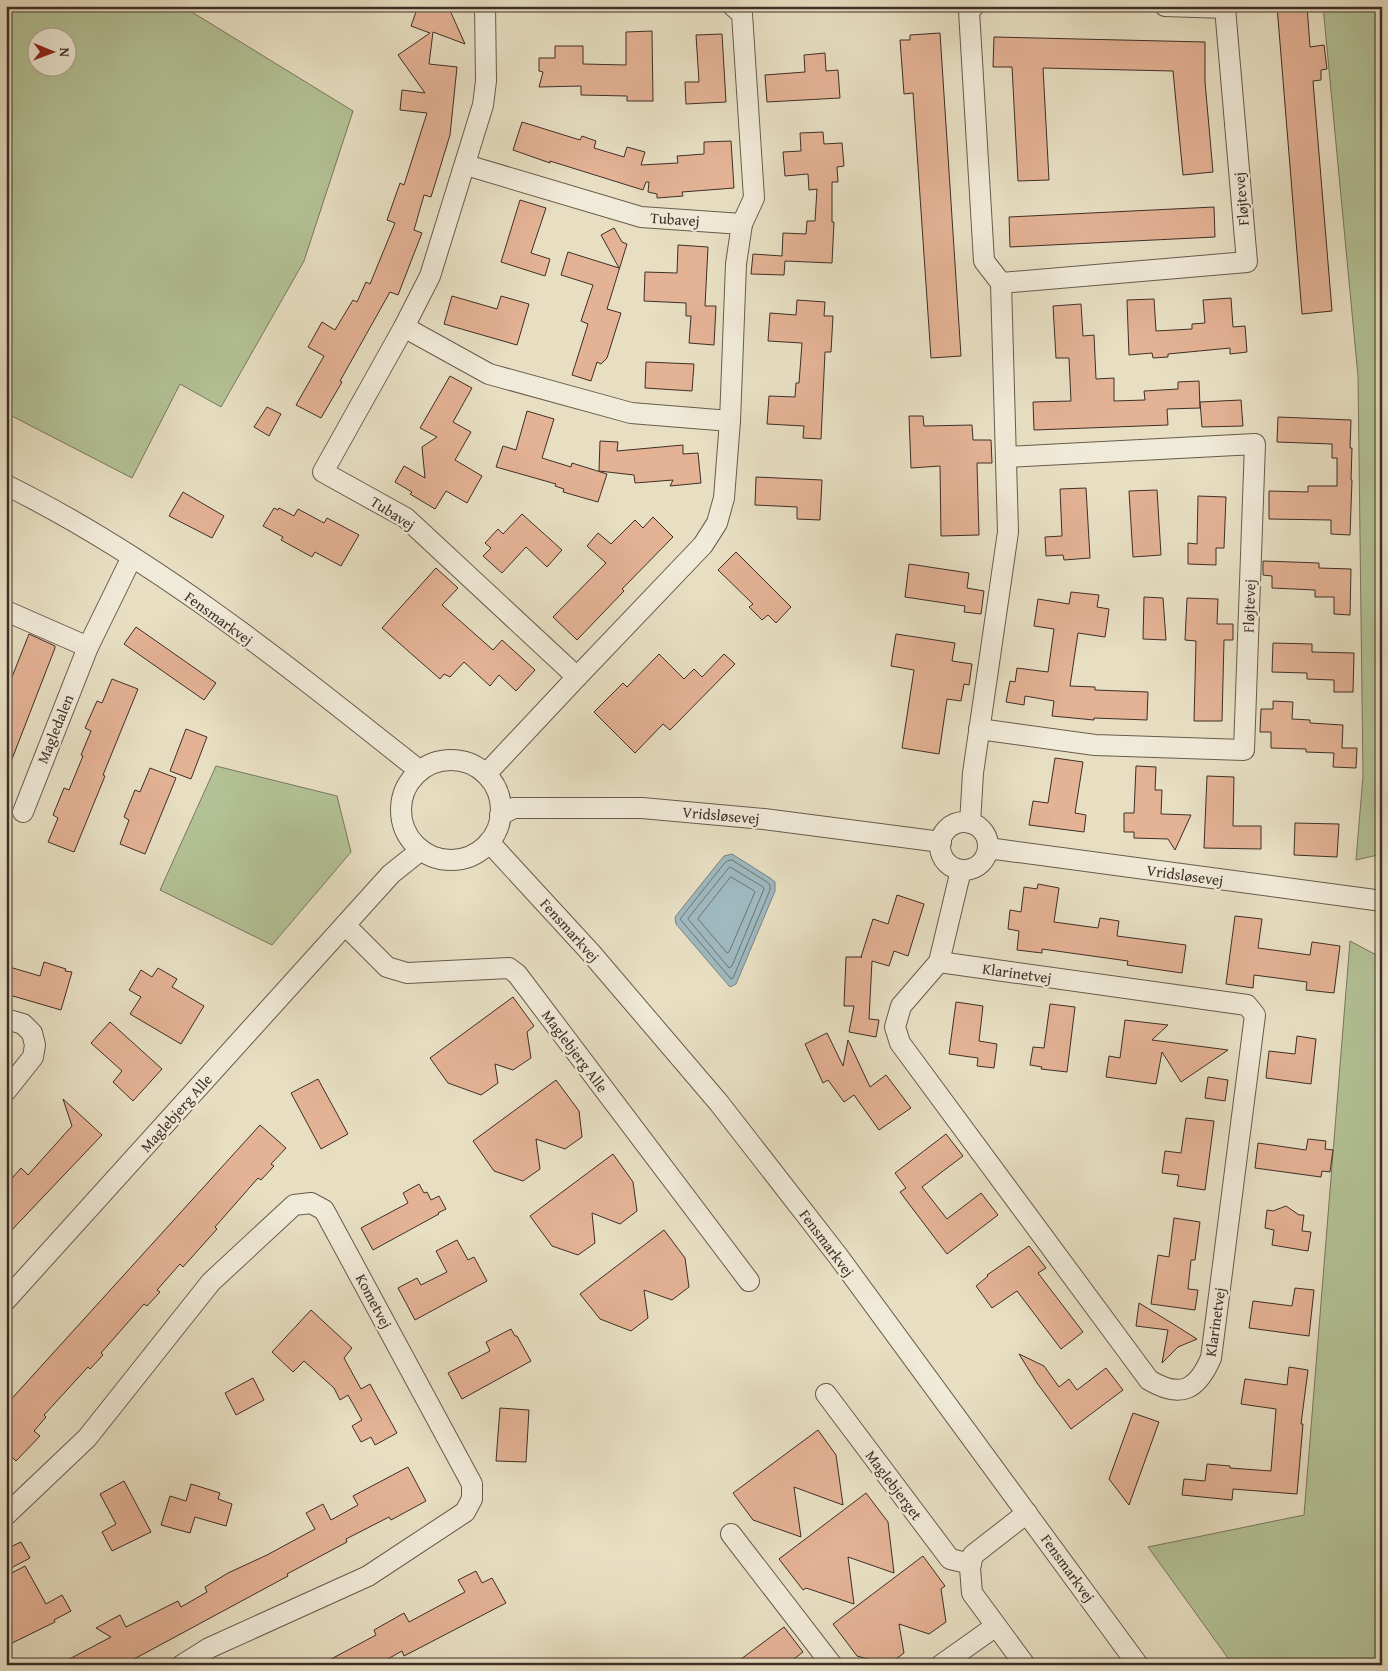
<svg xmlns="http://www.w3.org/2000/svg" width="1388" height="1671" font-family="'Gentium Book Plus',serif">
<rect width="100%" height="100%" fill="#e8dfc3"/>
<filter id="stains"><feTurbulence type="fractalNoise" baseFrequency=".004" numOctaves="4"/><feColorMatrix values="0 0 0 0 .2 0 0 0 0 .09 0 0 0 0 .02 0 0 0 .5 -.17"/></filter>
<radialGradient id="worn" r=".72"><stop offset=".6" stop-color="#630" stop-opacity="0"/><stop offset="1" stop-color="#630" stop-opacity=".3"/></radialGradient>
<g fill="#b3c296" stroke="#78785e" fill-rule="evenodd">
<path d="M6,6H182L353,111L304,261L221,407L180,384L132,478L6,413ZM38,38H68V68H38Z"/>
<polygon points="1323,6 1382,6 1382,854 1356,860 1363,776 1358,376"/>
<polygon points="216,766 337,796 351,852 272,945 160,890"/>
<polygon points="1350,941 1382,958 1382,1663 1352,1665 1233,1665 1148,1547 1304,1515"/>
</g>
<polygon fill="#9eb9bf" stroke="#788282" points="732,854 770,878 775,882 775,891 736,984 730,987 676,924 675,917 719,862 724,856"/>
<g fill="none" stroke-linecap="round" stroke-linejoin="round">
<g stroke="#6e7472" stroke-width="1">
<polygon points="732,860 767,882 770,885 770,890 733,978 731,979 680,919 723,865 727,861"/>
<polygon points="730,867 763,887 764,889 732,966 729,968 688,919"/>
<polygon points="731,877 753,890 755,892 729,952 727,953 698,919"/>
</g>
<polyline stroke="#788282" stroke-width="5.5" points="1382,1590 1380,1619 1382,1625"/>
</g>
<g fill="#e4b295" stroke="#3e2f26">
<polygon points="418,6 448,6 465,44 433,32 429,64 457,67 450,135 431,197 424,195 414,230 422,233 398,295 390,292 340,381 342,382 321,418 296,405 324,356 308,347 322,322 335,330 353,300 357,302 366,282 370,284 395,223 387,220 400,183 404,185 427,113 400,110 402,90 425,93 398,55 430,33 411,26"/>
<polygon points="1277,6 1307,6 1310,47 1324,45 1327,69 1321,70 1321,80 1313,81 1332,311 1302,314"/>
<polygon points="652,31 653,101 627,101 627,96 581,95 581,86 539,87 543,72 539,71 539,58 555,58 555,46 583,46 583,64 626,65 626,32"/>
<polygon points="940,33 961,356 931,358 913,93 904,94 900,40 910,40 910,35"/>
<polygon points="722,34 726,102 686,104 685,82 699,82 696,35"/>
<polygon points="994,37 1205,42 1205,82 1213,172 1183,175 1173,71 1043,68 1049,180 1018,181 1012,67 993,67"/>
<polygon points="825,53 826,71 838,70 840,98 767,102 765,75 805,72 804,55"/>
<polygon points="522,122 580,140 582,136 596,141 594,148 624,157 627,147 645,152 641,165 678,163 677,156 704,154 704,142 731,141 734,188 682,192 683,196 657,198 657,194 648,192 649,182 646,182 643,190 550,161 550,163 513,150"/>
<polygon points="823,132 824,144 842,143 844,166 837,167 838,182 832,182 832,222 834,222 832,263 785,261 784,275 751,274 753,254 782,256 783,233 806,234 807,221 815,221 817,189 809,190 808,174 785,176 783,152 801,151 800,133"/>
<polygon points="520,200 546,208 531,253 550,259 545,276 501,262"/>
<polygon points="1214,207 1215,237 1010,247 1009,217"/>
<polygon points="614,228 622,242 627,244 607,309 621,313 607,358 601,364 597,362 591,381 572,375 588,324 581,321 593,285 561,275 568,252 619,268 601,235"/>
<polygon points="678,245 708,247 705,306 716,306 714,345 689,343 691,316 686,316 686,303 644,301 645,272 677,273"/>
<polygon points="452,296 497,309 501,296 529,304 517,345 444,324"/>
<polygon points="1231,298 1233,327 1245,326 1247,352 1230,354 1230,348 1168,354 1168,357 1153,358 1152,353 1129,355 1127,300 1154,299 1156,331 1192,329 1192,324 1205,323 1203,300"/>
<polygon points="797,300 825,302 824,316 833,316 831,352 825,352 821,439 803,438 804,426 767,424 769,396 795,397 796,383 799,383 802,343 768,341 770,313 796,315"/>
<polygon points="1081,304 1083,336 1094,335 1096,379 1114,378 1114,401 1145,400 1144,391 1178,389 1178,382 1199,381 1200,408 1167,409 1168,425 1034,430 1033,402 1071,401 1069,358 1056,358 1053,306"/>
<polygon points="646,362 694,364 692,391 645,388"/>
<polygon points="450,376 472,388 453,422 471,432 455,460 482,476 467,503 446,491 435,509 410,494 412,492 395,482 404,466 425,478 422,447 437,437 420,428"/>
<polygon points="1241,400 1243,426 1202,427 1200,402"/>
<polygon points="267,407 281,414 269,436 254,427"/>
<polygon points="527,411 554,419 542,458 571,467 572,463 607,474 598,502 563,492 564,489 555,486 556,484 496,467 503,446 516,450"/>
<polygon points="909,416 923,416 924,426 972,425 973,440 991,440 992,463 977,463 979,535 941,536 940,466 911,468"/>
<polygon points="1278,417 1351,420 1350,448 1352,448 1351,480 1352,480 1350,535 1331,534 1331,520 1269,519 1269,491 1308,492 1308,486 1337,486 1337,458 1332,458 1332,444 1277,442"/>
<polygon points="600,441 618,442 617,451 683,445 683,454 698,453 701,483 670,486 673,480 635,483 634,475 599,471"/>
<polygon points="756,477 822,480 820,520 797,519 797,507 755,505"/>
<polygon points="1086,488 1090,558 1064,560 1063,555 1046,556 1045,537 1062,536 1060,489"/>
<polygon points="1157,490 1161,555 1133,557 1129,491"/>
<polygon points="183,492 224,516 212,538 169,516"/>
<polygon points="1198,496 1226,497 1224,548 1216,548 1216,565 1188,564 1188,543 1197,544"/>
<polygon points="274,508 278,510 279,508 294,516 298,509 324,523 327,518 359,535 341,566 315,552 312,557 281,540 283,537 263,526"/>
<polygon points="522,514 562,550 547,567 526,547 502,573 483,556 491,548 485,543 498,529 503,534"/>
<polygon points="653,517 673,537 622,589 624,591 577,640 553,617 606,563 587,546 598,533 611,544 635,520 643,528"/>
<polygon points="736,552 791,607 776,623 768,615 762,620 749,607 753,604 718,570"/>
<polygon points="1263,561 1319,563 1319,568 1351,569 1350,615 1334,614 1334,597 1315,597 1315,590 1272,588 1272,576 1263,575"/>
<polygon points="909,564 969,573 967,588 984,591 981,614 964,612 965,606 905,597"/>
<polygon points="436,568 458,588 442,605 493,650 502,640 535,670 516,691 499,675 490,686 464,662 450,677 444,674 440,679 382,628"/>
<polygon points="1071,592 1099,595 1097,607 1109,609 1105,637 1078,633 1070,686 1095,687 1095,690 1148,692 1147,720 1094,718 1094,720 1052,716 1054,701 1025,696 1024,705 1006,702 1010,681 1015,682 1017,668 1048,672 1054,629 1034,626 1038,599 1069,604"/>
<polygon points="1144,597 1163,598 1166,640 1143,639"/>
<polygon points="1187,598 1218,599 1217,624 1233,624 1233,640 1224,640 1222,721 1194,721 1196,641 1185,640"/>
<polygon points="136,627 216,683 204,700 124,644"/>
<polygon points="29,634 55,646 55,648 7,772 6,692"/>
<polygon points="896,634 955,643 952,661 972,664 969,685 964,684 961,701 947,699 939,754 902,748 914,670 891,666"/>
<polygon points="1273,643 1312,644 1312,652 1354,653 1353,692 1334,692 1334,680 1307,679 1307,673 1272,672"/>
<polygon points="659,654 684,679 694,669 702,677 724,654 735,664 670,730 663,724 635,753 594,712 623,683 627,687"/>
<polygon points="112,679 138,689 103,775 105,776 74,852 48,842 58,818 53,815 64,788 69,790 83,756 81,755 91,731 85,728 97,701 102,703"/>
<polygon points="1273,701 1293,702 1292,719 1310,720 1310,723 1343,725 1342,748 1357,748 1356,768 1333,767 1334,753 1306,752 1306,749 1271,748 1271,732 1260,732 1261,709 1273,709"/>
<polygon points="186,729 207,737 191,779 170,771"/>
<polygon points="1055,758 1083,762 1075,813 1086,815 1084,832 1029,825 1033,801 1048,803"/>
<polygon points="1136,766 1156,767 1155,790 1162,790 1161,814 1191,815 1175,850 1168,839 1134,838 1134,832 1124,832 1124,813 1134,813"/>
<polygon points="150,768 176,778 145,854 120,844 129,820 124,817 135,790 140,792"/>
<polygon points="1207,776 1234,777 1233,826 1261,826 1261,849 1204,848"/>
<polygon points="1295,823 1339,824 1337,857 1294,855"/>
<polygon points="1038,884 1059,888 1054,922 1098,928 1100,918 1119,921 1117,936 1186,945 1182,973 1127,965 1128,961 1042,949 1042,953 1017,950 1019,931 1008,929 1010,910 1021,912 1024,887 1037,889"/>
<polygon points="897,895 924,904 908,956 894,951 889,966 872,961 869,1019 879,1020 876,1037 849,1032 854,1006 844,1006 846,957 862,957 861,957 873,919 888,924"/>
<polygon points="1235,916 1262,919 1258,948 1310,955 1312,942 1340,946 1334,993 1306,990 1307,982 1254,975 1253,988 1226,984"/>
<polygon points="44,962 66,969 65,971 72,972 61,1010 6,994 6,966 40,976"/>
<polygon points="158,968 177,979 172,987 204,1006 181,1044 130,1014 141,997 129,990 141,970 152,977"/>
<polygon points="513,997 534,1026 527,1032 531,1058 513,1070 495,1064 498,1083 481,1095 448,1083 430,1058"/>
<polygon points="956,1002 983,1006 979,1041 997,1044 994,1068 977,1066 978,1058 949,1054"/>
<polygon points="1050,1004 1075,1007 1067,1072 1041,1069 1042,1067 1030,1065 1033,1047 1044,1048"/>
<polygon points="1125,1020 1168,1025 1152,1040 1228,1050 1181,1082 1162,1052 1156,1084 1106,1077 1109,1056 1120,1058"/>
<polygon points="110,1022 162,1069 133,1101 113,1082 122,1071 91,1043"/>
<polygon points="827,1033 843,1066 848,1040 870,1087 886,1075 911,1108 879,1130 854,1095 844,1102 828,1080 823,1083 805,1044"/>
<polygon points="1297,1036 1316,1039 1311,1084 1266,1078 1269,1051 1295,1054"/>
<polygon points="1208,1077 1228,1080 1225,1101 1205,1098"/>
<polygon points="318,1079 348,1134 321,1149 291,1093"/>
<polygon points="556,1080 579,1111 582,1137 565,1149 536,1139 540,1169 523,1181 494,1171 473,1141"/>
<polygon points="63,1099 102,1135 6,1236 6,1185 21,1168 28,1175 72,1126"/>
<polygon points="1186,1118 1214,1121 1205,1190 1177,1186 1179,1175 1162,1173 1165,1151 1181,1153"/>
<polygon points="260,1125 286,1148 271,1164 274,1166 261,1180 258,1178 215,1227 217,1229 183,1267 180,1264 157,1290 160,1292 147,1306 144,1304 101,1353 103,1355 90,1369 88,1367 44,1415 46,1417 34,1431 40,1436 16,1461 6,1451 6,1405"/>
<polygon points="946,1134 963,1156 922,1187 947,1219 981,1193 998,1215 947,1254 900,1192 906,1188 895,1173"/>
<polygon points="1308,1139 1326,1141 1325,1149 1333,1150 1330,1172 1322,1171 1321,1177 1255,1168 1258,1143 1306,1150"/>
<polygon points="613,1154 633,1182 637,1211 620,1224 592,1213 595,1243 578,1255 552,1246 530,1216"/>
<polygon points="419,1184 424,1193 427,1192 431,1200 439,1196 446,1209 438,1213 439,1214 373,1250 361,1228 408,1203 403,1193"/>
<polygon points="1286,1206 1299,1215 1304,1215 1302,1231 1311,1232 1308,1251 1272,1245 1274,1230 1265,1228 1267,1210 1273,1211"/>
<polygon points="1174,1218 1200,1222 1195,1260 1191,1260 1188,1289 1198,1290 1195,1310 1151,1304 1158,1255 1169,1257"/>
<polygon points="664,1230 685,1258 689,1287 672,1300 644,1290 648,1318 631,1331 600,1319 580,1294"/>
<polygon points="457,1240 468,1260 474,1257 487,1281 415,1320 398,1288 417,1278 421,1285 447,1272 436,1251"/>
<polygon points="1029,1246 1046,1268 1038,1273 1083,1332 1061,1349 1017,1291 992,1308 976,1286 988,1276 987,1275"/>
<polygon points="1295,1288 1314,1290 1309,1336 1249,1328 1253,1301 1292,1306"/>
<polygon points="1139,1303 1170,1322 1197,1339 1178,1347 1162,1363 1168,1330 1136,1326"/>
<polygon points="311,1310 352,1348 344,1358 361,1389 370,1384 397,1433 375,1445 371,1437 361,1442 352,1426 362,1420 348,1395 340,1400 334,1388 304,1361 293,1372 272,1352"/>
<polygon points="511,1329 515,1336 517,1336 531,1361 462,1399 448,1373 490,1351 486,1342"/>
<polygon points="1019,1354 1044,1366 1059,1387 1069,1379 1077,1390 1106,1368 1123,1390 1071,1429 1037,1383"/>
<polygon points="1289,1367 1308,1370 1301,1424 1303,1424 1297,1494 1233,1489 1232,1500 1182,1495 1184,1479 1205,1481 1207,1464 1230,1466 1230,1468 1271,1471 1276,1409 1241,1404 1245,1379 1287,1385"/>
<polygon points="253,1378 264,1400 236,1415 225,1393"/>
<polygon points="500,1408 529,1410 526,1462 496,1461"/>
<polygon points="1133,1413 1159,1422 1129,1505 1109,1479"/>
<polygon points="818,1430 836,1455 843,1505 794,1487 801,1537 753,1520 733,1493"/>
<polygon points="408,1467 426,1501 391,1520 389,1517 346,1539 347,1542 287,1574 288,1576 123,1665 58,1665 111,1637 96,1628 120,1615 126,1627 178,1601 181,1607 207,1592 205,1587 228,1573 267,1555 315,1529 306,1513 323,1504 331,1520 358,1505 353,1496"/>
<polygon points="124,1481 151,1532 112,1551 102,1532 116,1524 100,1494"/>
<polygon points="191,1484 220,1493 218,1499 232,1504 226,1526 195,1517 190,1533 161,1525 170,1496 186,1501"/>
<polygon points="866,1493 888,1522 894,1573 848,1557 854,1604 806,1588 803,1590 779,1559"/>
<polygon points="21,1542 30,1558 11,1568 6,1558 6,1549"/>
<polygon points="923,1556 945,1586 941,1589 946,1622 929,1634 899,1624 904,1653 888,1665 857,1656 833,1624"/>
<polygon points="25,1566 46,1604 62,1595 71,1611 54,1620 55,1622 6,1646 6,1576"/>
<polygon points="476,1571 482,1583 492,1578 506,1603 404,1656 402,1651 377,1665 320,1665 376,1635 374,1630 404,1613 409,1622 465,1592 458,1580"/>
<polygon points="784,1627 803,1652 786,1665 733,1665"/>
</g>
<g fill="none" stroke-linecap="round" stroke-linejoin="round">
<g stroke="#685b4d" stroke-width="22">
<g id="minor">
<polyline points="485,6 486,81 483,105 430,276 404,327 323,472 406,518 577,677"/>
<polyline points="466,165 641,217 742,224"/>
<polyline points="1001,283 1247,262 1225,8 1165,6"/>
<polyline points="404,327 489,374 631,413 730,421"/>
<path d="M6,485C156,559 289,667 420,771"/>
<polyline points="6,611 88,647"/>
<polyline points="979,729 1095,745 1244,750 1255,444 1006,457"/>
<circle cx="451" cy="810" r="50"/>
<polyline points="486,774 577,677 703,545 717,523 724,498 730,421 736,264 742,224 754,198 742,14 733,6"/>
<polyline points="23,812 88,647 132,557"/>
<polyline points="500,815 514,808 642,808 764,819 941,842"/>
<circle cx="964" cy="846" r="24"/>
<polyline points="970,823 973,773 1008,532 1001,283 984,261 969,11 974,6"/>
<polyline points="489,842 591,953 719,1103 838,1256 1138,1665"/>
<polyline points="988,848 1382,901"/>
<polyline points="345,925 387,967 407,973 509,968 517,974 749,1281"/>
<path d="M939,962L1247,1005L1255,1015L1211,1358C1197,1390 1181,1399 1149,1380L900,1043L895,1027L901,1006L939,962L961,870"/>
<polyline points="6,1019 23,1024 32,1033 35,1045 33,1057 6,1091"/>
<polyline points="6,1300 391,874 421,850"/>
<polyline points="826,1394 950,1559 971,1564"/>
<polyline points="6,1515 87,1438 211,1282 294,1205 311,1203 324,1210 472,1484 472,1499 465,1512 368,1576 209,1648 182,1665"/>
<polyline points="731,1534 832,1665"/>
<polyline points="941,1665 996,1626"/>
<polyline points="1025,1665 972,1593 970,1568 973,1555 1027,1513"/>
</g>
</g>
<use href="#minor" stroke="#f0ead8" stroke-width="20"/>
</g>
<g text-anchor="middle" dominant-baseline="central" stroke-width="4.5" stroke-linejoin="round" paint-order="stroke">
<g font-size="15" fill="#3e2f26" stroke="#f0ead8">
<text transform="translate(1241 199) rotate(-95)">Fløjtevej</text>
<text transform="translate(675 219) rotate(4)">Tubavej</text>
<text transform="translate(393 513) rotate(33)">Tubavej</text>
<text transform="translate(1249 606) rotate(-88)">Fløjtevej</text>
<text transform="translate(219 618) rotate(36)">Fensmarkvej</text>
<text transform="translate(55 729) rotate(-68)">Magledalen</text>
<text transform="translate(721 815) rotate(5)">Vridsløsevej</text>
<text transform="translate(1185 875) rotate(8)">Vridsløsevej</text>
<text transform="translate(570 930) rotate(48)">Fensmarkvej</text>
<text transform="translate(1017 973) rotate(8)">Klarinetvej</text>
<text transform="translate(575 1051) rotate(53)">Maglebjerg Alle</text>
<text transform="translate(176 1113) rotate(-48)">Maglebjerg Alle</text>
<text transform="translate(827 1243) rotate(53)">Fensmarkvej</text>
<text transform="translate(374 1301) rotate(62)">Kometvej</text>
<text transform="translate(1215 1322) rotate(-82)">Klarinetvej</text>
<text transform="translate(894 1485) rotate(53)">Maglebjerget</text>
<text transform="translate(1068 1568) rotate(54)">Fensmarkvej</text>
</g>
</g>
<rect width="1388" height="1671" fill="none" stroke="#e8dfc3" stroke-width="25"/>
<rect x="8" y="8" width="1373" height="1656" fill="none" stroke="#3e2f26" stroke-width="2.5"/>
<rect x="12" y="12" width="1363" height="1646" fill="none" stroke="#3e2f26"/>
<g transform="translate(52 52) rotate(91)"><circle r="24" fill="#f0ead8" stroke="#a99f91"/>
<path d="M0-4L9 19L0 12L-9 19Z" fill="#8f2418"/>
<text y="-8" font-size="14" font-weight="bold" text-anchor="middle" fill="#3e2f26">N</text>
</g>
<rect width="100%" height="100%" filter="url(#stains)"/>
<rect width="100%" height="100%" fill="url(#worn)"/>
</svg>
